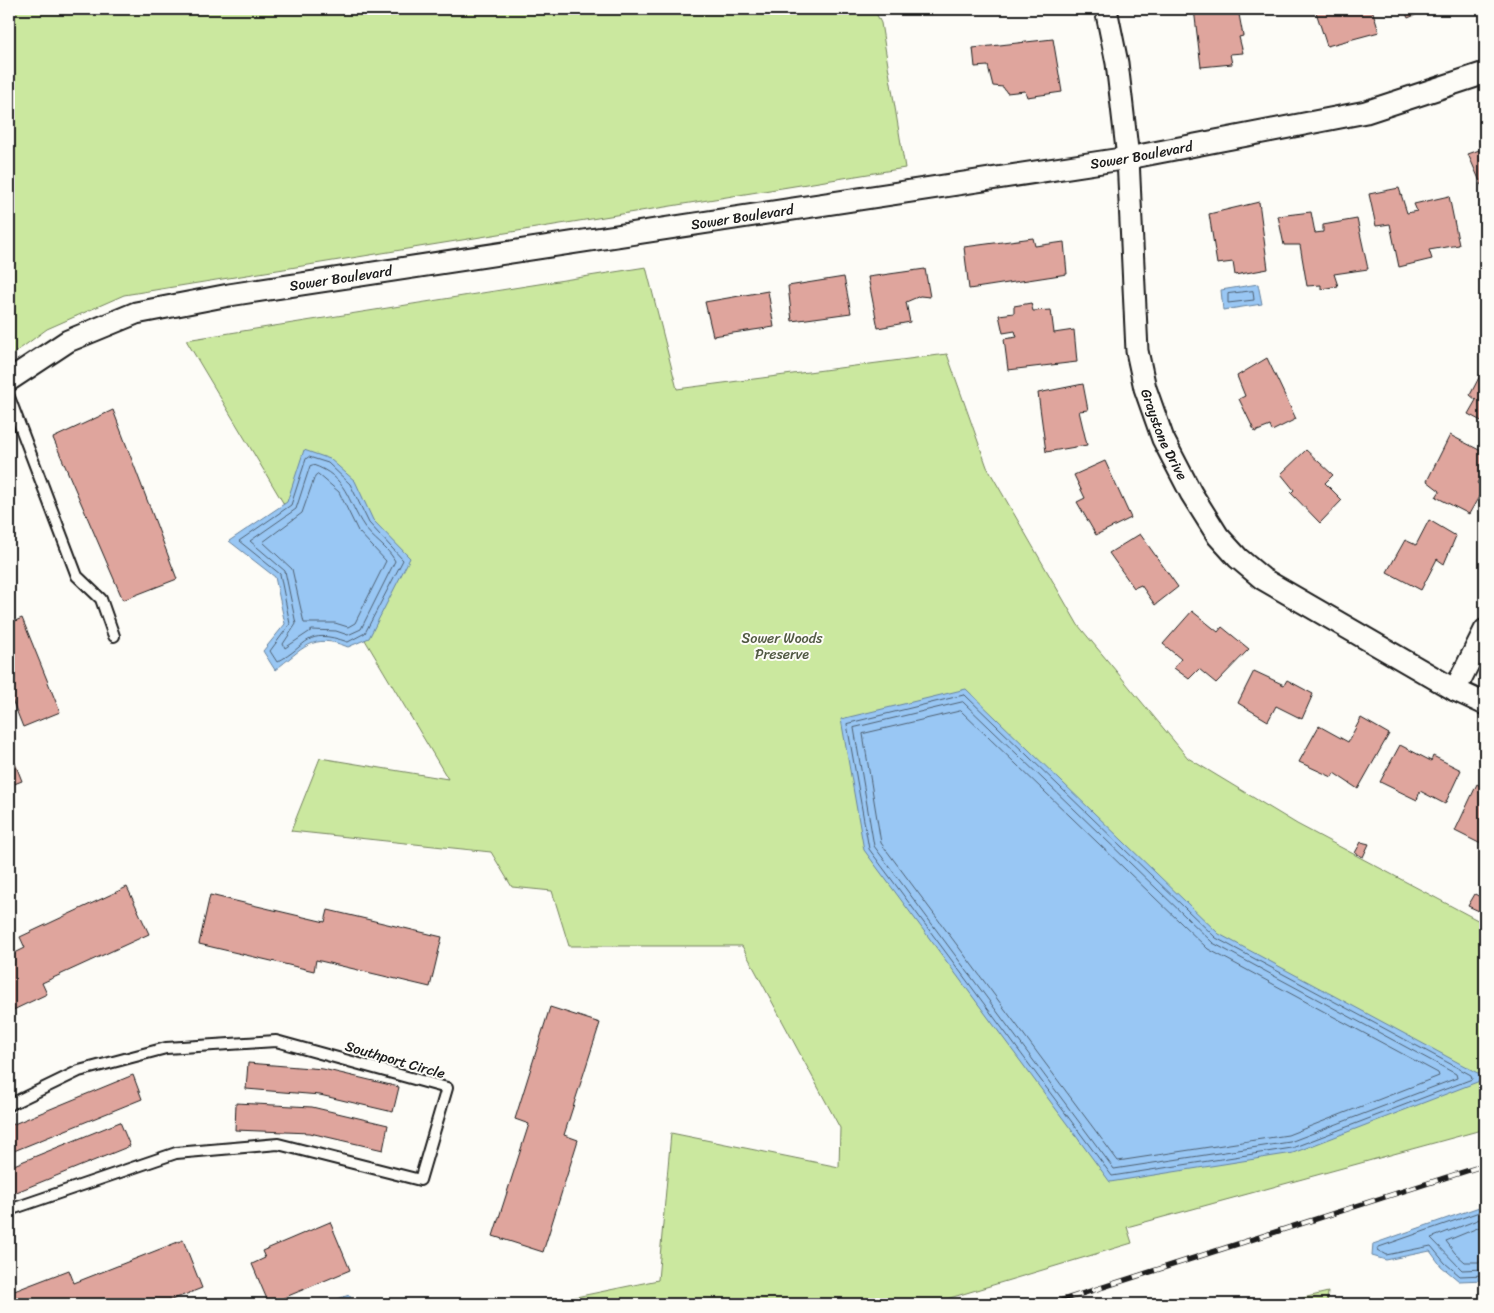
<svg xmlns="http://www.w3.org/2000/svg" width="1494" height="1313" font-family="Sriracha,sans-serif">
<rect width="100%" height="100%" fill="#fdfcf7"/>
<filter id="ink" filterUnits="userSpaceOnUse"><feTurbulence type="fractalNoise" baseFrequency=".02" numOctaves="2"/><feDisplacementMap in="SourceGraphic" scale="10" xChannelSelector="R" yChannelSelector="G"/><feConvolveMatrix kernelMatrix="1 2 1 2 8 2 1 2 1" color-interpolation-filters="sRGB"/></filter>
<g filter="url(#ink)">
<g fill="#cbe89f" stroke="#74825e">
<polygon points="9,9 874,9 881,23 905,168 124,295 47,329 9,357"/>
<polygon points="646,267 677,389 947,354 987,467 1078,625 1188,758 1297,824 1485,924 1485,1129 1127,1227 1132,1243 930,1304 542,1304 658,1280 671,1133 839,1167 840,1128 742,946 569,946 552,891 512,887 491,852 291,831 320,758 448,779 186,340"/>
<polygon points="1328,1292 1327,1304 1278,1304"/>
</g>
<g fill="#99c7f4" stroke="#67839e">
<polygon points="1258,284 1262,304 1223,310 1221,290"/>
<path d="M304,450L330,459L355,481L373,520L410,558L369,638L348,647C312,632 303,649 275,670L263,651L285,624L275,577L229,541L287,502Z"/>
<polygon points="966,689 1219,934 1485,1077 1485,1079 1293,1153 1110,1182 864,850 841,719"/>
<polygon points="1485,1205 1485,1280 1459,1281 1441,1266 1430,1251 1386,1260 1372,1256 1373,1244"/>
<polygon points="349,1295 355,1304 323,1304"/>
</g>
<g fill="none" stroke-linecap="round" stroke-linejoin="round">
<g stroke="#4e6072" stroke-width="1">
<polygon points="1253,291 1254,300 1228,303 1228,294"/>
<path d="M309,457L328,463L350,484L369,523L403,560L365,633L348,642C304,627 310,645 277,662L270,651L290,624L280,574L239,541L291,505L306,459Z"/>
<path d="M313,465C347,476 347,501 364,526C372,539 388,547 395,561L361,629L348,635L336,631L312,630L285,648L283,644L296,624L285,571L250,541L296,509L310,466Z"/>
<polygon points="318,474 339,492 358,531 386,561 355,623 348,627 335,623 304,623 292,569 263,542 302,513 315,476"/>
<polygon points="965,695 1216,938 1471,1075 1472,1079 1292,1148 1112,1176 869,849 847,724"/>
<polygon points="963,702 1213,943 1456,1074 1457,1078 1290,1142 1114,1169 874,846 854,728"/>
<polygon points="961,711 1208,949 1438,1073 1439,1076 1288,1135 1118,1161 881,843 863,734"/>
<polyline points="1485,1210 1379,1247 1377,1250 1386,1255 1431,1246 1445,1263 1460,1276 1485,1275"/>
<polyline points="1485,1217 1431,1238 1462,1270 1485,1269"/>
<polyline points="1485,1225 1446,1241 1455,1253 1465,1262 1485,1262"/>
</g>
</g>
<g fill="#dfa59d" stroke="#1c1c1c">
<polygon points="1194,9 1238,9 1243,36 1239,37 1243,53 1230,54 1232,64 1201,67"/>
<polygon points="1315,9 1372,9 1379,32 1327,46"/>
<polygon points="1404,9 1429,9 1408,18"/>
<polygon points="1053,39 1062,92 1027,97 1025,91 1007,93 1003,87 993,86 988,66 975,67 973,48"/>
<polygon points="1485,148 1485,193 1468,154"/>
<polygon points="1399,188 1407,213 1417,211 1414,204 1449,196 1459,245 1429,250 1432,259 1399,267 1390,224 1376,226 1369,194"/>
<polygon points="1259,202 1268,269 1235,275 1233,262 1217,264 1209,214"/>
<polygon points="1311,212 1315,233 1323,232 1323,225 1357,219 1368,269 1334,274 1338,286 1321,289 1321,285 1307,286 1300,245 1284,245 1278,216"/>
<polygon points="1033,238 1035,246 1064,242 1067,274 969,289 964,247"/>
<polygon points="925,269 930,297 920,296 906,302 910,322 878,328 868,277"/>
<polygon points="844,277 851,313 792,321 788,286"/>
<polygon points="768,291 774,327 713,336 705,302"/>
<polygon points="1031,303 1033,311 1051,310 1054,333 1074,330 1077,362 1008,370 1004,339 1017,337 1015,331 1003,333 999,315 1014,313 1014,306"/>
<polygon points="1267,358 1296,419 1272,431 1270,426 1255,432 1239,399 1245,396 1237,376"/>
<polygon points="1485,366 1485,423 1468,414 1476,400 1470,395"/>
<polygon points="1083,384 1088,410 1079,411 1087,445 1046,452 1038,393"/>
<polygon points="113,410 177,579 123,600 53,438"/>
<polygon points="1450,435 1485,453 1485,469 1477,483 1484,488 1469,514 1436,497 1440,491 1427,481"/>
<polygon points="1306,450 1333,475 1325,483 1342,500 1320,523 1291,493 1294,490 1281,474"/>
<polygon points="1105,461 1131,518 1096,535 1077,502 1085,498 1074,475"/>
<polygon points="1429,520 1456,536 1444,564 1437,559 1421,590 1387,572 1405,540 1416,545"/>
<polygon points="1140,534 1178,587 1155,605 1141,585 1134,588 1109,553"/>
<polygon points="1192,611 1218,632 1222,627 1249,649 1216,683 1199,669 1189,679 1174,668 1181,659 1163,644"/>
<polygon points="9,612 13,622 22,618 60,712 23,727 9,692"/>
<polygon points="1254,671 1284,685 1287,680 1313,694 1302,719 1276,706 1268,721 1238,703"/>
<polygon points="1361,718 1389,734 1358,789 1334,773 1332,777 1299,762 1319,726 1348,742"/>
<polygon points="1400,745 1431,761 1433,756 1461,770 1445,804 1420,791 1417,800 1380,782"/>
<polygon points="9,748 22,781 9,786"/>
<polygon points="1477,784 1485,789 1485,846 1455,831"/>
<polygon points="1361,842 1369,844 1363,857 1355,853"/>
<polygon points="127,887 149,934 42,983 47,994 9,1012 9,956 25,948 20,937"/>
<polygon points="1475,894 1485,900 1479,911 1468,906"/>
<polygon points="210,895 325,922 328,910 442,937 430,987 316,960 314,971 199,944"/>
<polygon points="550,1007 600,1023 564,1135 578,1140 543,1252 493,1236 529,1124 515,1119"/>
<polygon points="248,1063 323,1069 399,1087 393,1112 320,1095 246,1089"/>
<polygon points="133,1075 142,1099 9,1153 9,1126"/>
<polygon points="236,1103 312,1107 388,1125 383,1150 310,1133 235,1130"/>
<polygon points="120,1122 130,1146 14,1193 9,1181 9,1167"/>
<polygon points="330,1222 350,1270 269,1304 252,1264 265,1258 262,1251"/>
<polygon points="183,1240 202,1288 161,1304 9,1304 9,1293 69,1270 74,1283"/>
</g>
<g fill="none" stroke-linecap="round" stroke-linejoin="round">
<g stroke="#1c1c1c" stroke-width="14">
<g id="lane">
<polyline points="9,397 77,576 101,599 114,636"/>
<polyline points="9,1105 79,1071 166,1048 276,1041 447,1088 420,1180 278,1144 176,1153 9,1210"/>
</g>
</g>
<g stroke="#1c1c1c" stroke-width="25">
<g id="street">
<path id="s1" d="M1106,9L1117,63L1128,158L1137,351L1145,388L1163,439L1191,493L1218,536L1238,558L1263,579L1455,690L1485,704"/>
<path id="s2" d="M9,380L68,341L136,313L229,295L1128,158L1366,112L1485,73"/>
<polyline points="1455,690 1485,630"/>
</g>
</g>
<use href="#lane" stroke="#fdfcf7" stroke-width="10"/>
<use href="#street" stroke="#fdfcf7" stroke-width="21"/>
<g stroke="#1c1c1c" stroke-width="5.5">
<polyline id="rail" points="1050,1304 1485,1165"/>
</g>
<use href="#rail" stroke="#fdfcf7" stroke-width="4" stroke-dasharray="11" stroke-linecap="butt"/>
</g>
</g>
<g text-anchor="middle" dominant-baseline="central" stroke-width="4" stroke-linejoin="round" paint-order="stroke">
<g font-size="14" fill="#1c1c1c" stroke="#fdfcf7">
<text stroke="none"><textPath href="#s2" startOffset="1162">Sower Boulevard</textPath></text>
<text stroke="none"><textPath href="#s2" startOffset="758">Sower Boulevard</textPath></text>
<text stroke="none"><textPath href="#s2" startOffset="352">Sower Boulevard</textPath></text>
<text stroke="none"><textPath href="#s1" startOffset="432">Graystone Drive</textPath></text>
<text transform="translate(395 1060) rotate(16)">Southport Circle</text>
</g>
<g font-size="14" fill="#515943" stroke="#fdfcf7">
<text x="782" y="638">Sower Woods<tspan x="782" dy="16">Preserve</tspan></text>
</g>
</g>
<rect width="1494" height="1313" fill="none" stroke="#fdfcf7" stroke-width="30"/>
<rect x="15" y="15" width="1464" height="1283" fill="none" stroke="#1c1c1c" stroke-width="2" filter="url(#ink)"/>
</svg>
